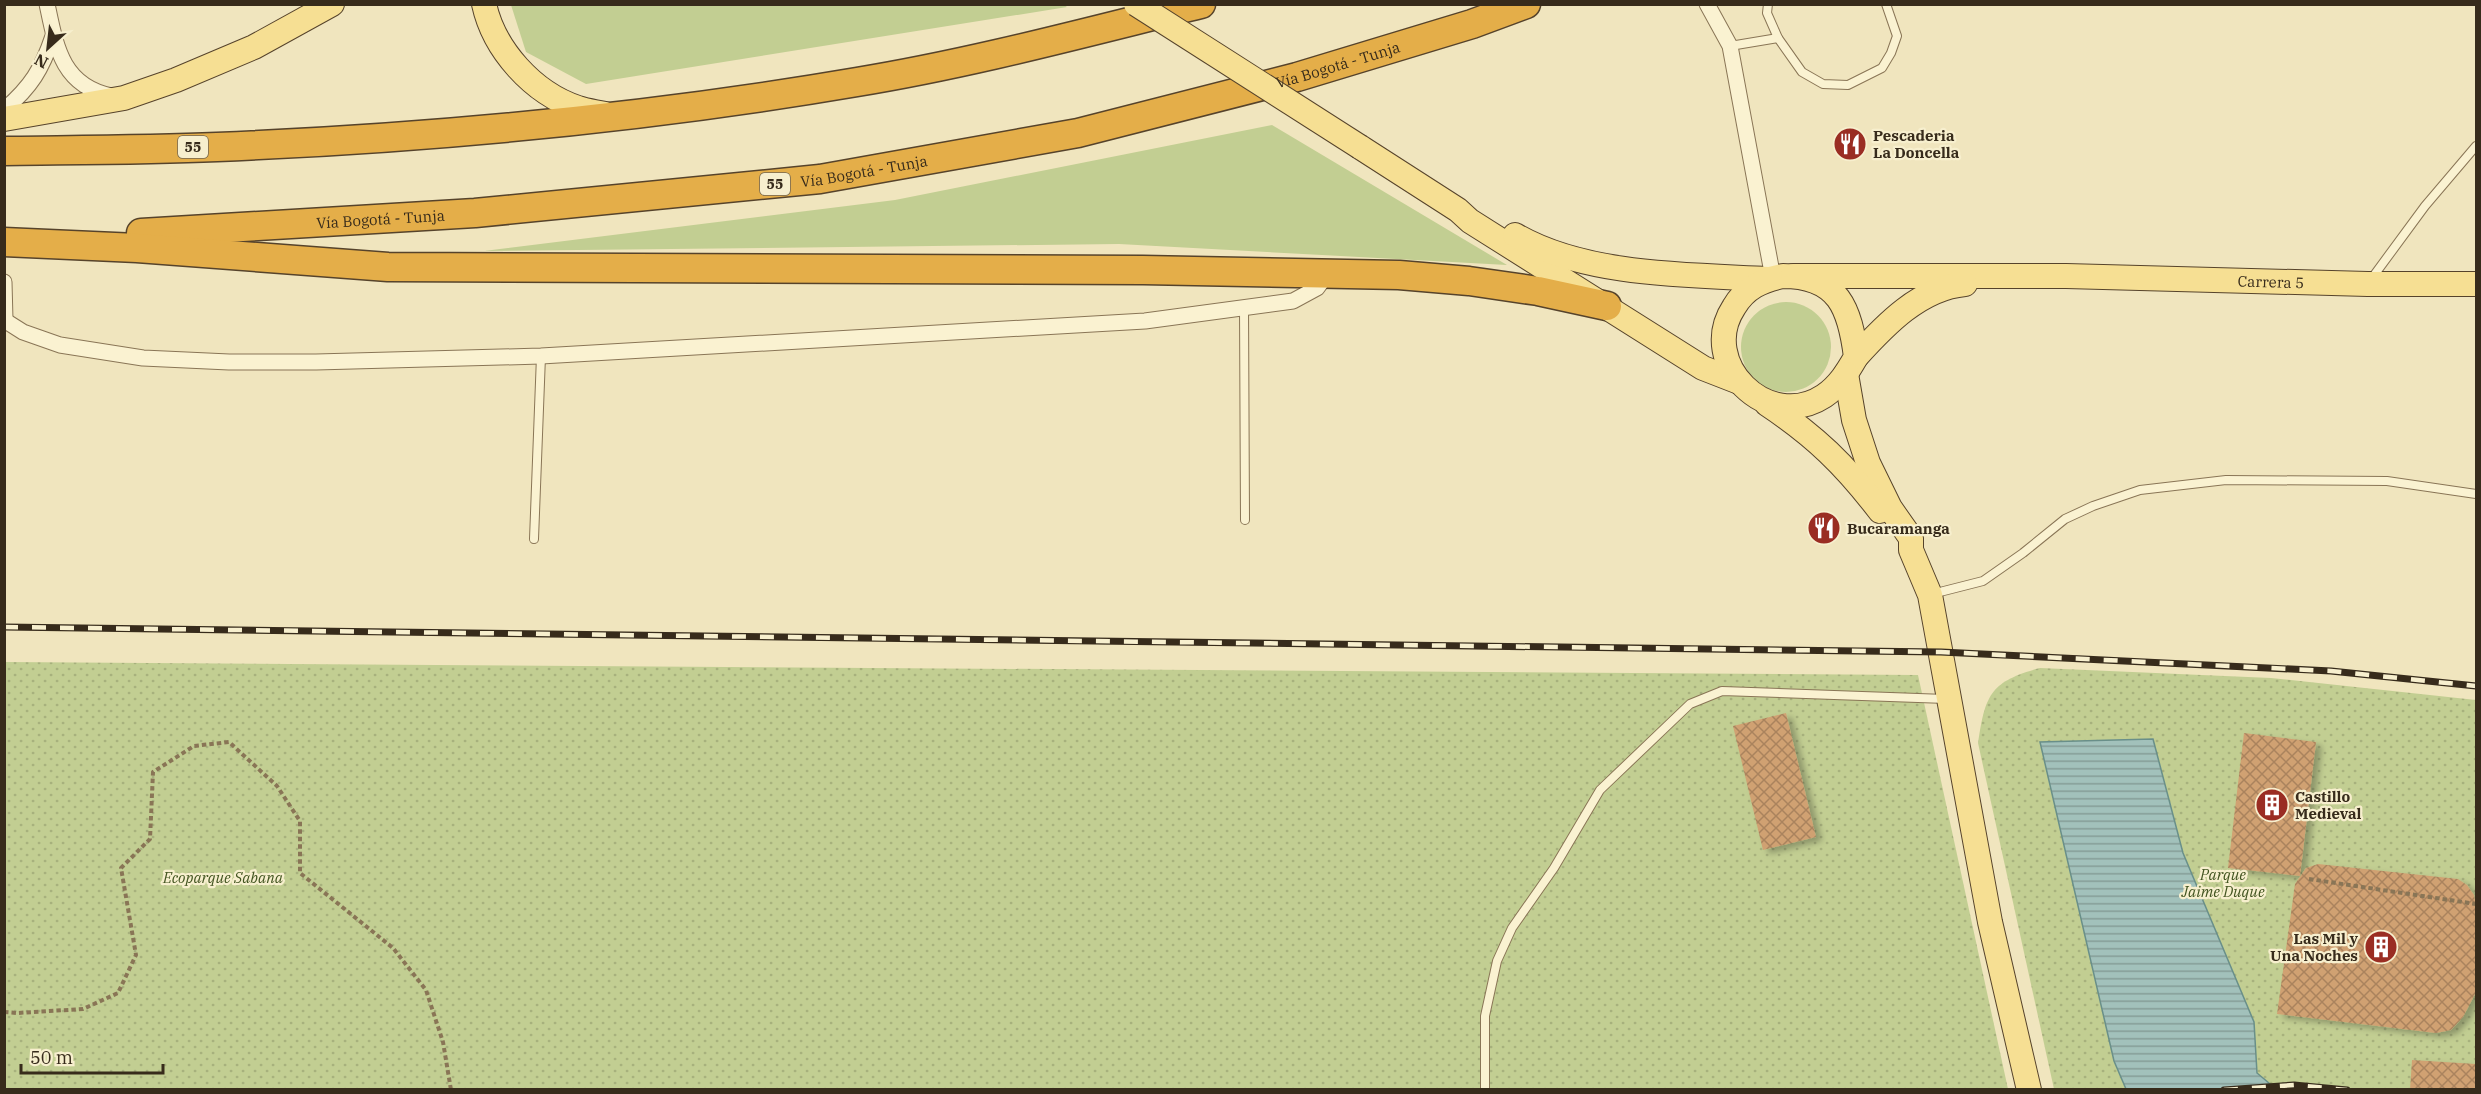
<svg xmlns="http://www.w3.org/2000/svg" width="2481" height="1094" font-family="'IBM Plex Serif',serif">
<defs>
<pattern id="park-dots" width="8" height="8" patternUnits="userSpaceOnUse" patternTransform="scale(1.5)"><rect width="8" height="8" fill="#c2ce92"/><path d="M2 2h.1M6 6h.1" fill="none" stroke="#a7b17d" stroke-width="1.8" stroke-linecap="round"/></pattern>
<pattern id="water-rules" width="6" height="5" patternUnits="userSpaceOnUse" patternTransform="scale(1.5)"><rect width="6" height="5" fill="#a2c1bb"/><path d="M0 2.5h6" fill="none" stroke="#859d97"/></pattern>
<pattern id="building-cross-hatch" width="8" height="8" patternUnits="userSpaceOnUse" patternTransform="scale(1.5)"><rect width="8" height="8" fill="#d0a172"/><path d="M0 0l8 8M0 8l8-8" fill="none" stroke="#aa835d"/></pattern>
<filter id="shadow"><feDropShadow dx="6" dy="4" stdDeviation="3" flood-color="#0004"/></filter>
</defs>
<rect width="100%" height="100%" fill="#f0e5be"/>
<g fill="#c2ce92">
<polygon points="1064,5 1067,7 586,84 526,52 511,5"/>
<polygon points="1272,125 1507,265 1119,244 484,251 895,200"/>
<circle cx="1786" cy="347" r="45"/>
</g>
<g fill="url(#park-dots)">
<polygon points="5,662 1918,675 2008,1089 5,1090"/>
<path d="M2040,668L2271,678L2476,700V1089H2054L1978,743C1985,694 1991,681 2040,668Z"/>
</g>
<polygon fill="url(#water-rules)" stroke="#698f89" stroke-width="1.5" points="2153,739 2183,853 2254,1022 2257,1073 2276,1089 2126,1089 2114,1061 2040,742"/>
<g fill="url(#building-cross-hatch)" filter="url(#shadow)">
<polygon points="1786,713 1816,837 1763,850 1733,726"/>
<polygon points="2244,733 2316,742 2300,876 2228,868"/>
<polygon points="2318,864 2458,879 2467,885 2474,895 2476,906 2476,992 2463,1017 2451,1030 2436,1033 2277,1014 2295,884 2306,868"/>
<polygon points="2412,1060 2476,1064 2476,1090 2410,1090"/>
</g>
<g fill="none" stroke-linecap="round" stroke-linejoin="round">
<g stroke="#897556" stroke-width="10">
<g id="lane">
<polyline points="1768,4 1767,13 1778,38 1802,72 1823,84 1848,85 1882,68 1891,53 1897,36 1886,4"/>
<polyline points="1730,46 1778,38"/>
<polyline points="2372,278 2425,206 2476,146"/>
<polyline points="1244,307 1245,520"/>
<polyline points="534,539 541,356"/>
<polyline points="1932,594 1983,581 2023,553 2065,519 2093,506 2140,490 2226,480 2387,481 2476,494"/>
<polyline points="1485,1090 1485,1016 1497,961 1512,928 1554,868 1600,790 1690,704 1722,691 1946,699"/>
</g>
</g>
<g stroke="#897556" stroke-width="17">
<g id="street">
<path d="M47,4C56,47 62,86 112,96"/>
<polyline points="1707,4 1730,46 1773,278"/>
<path d="M4,110C31,87 42,69 53,36"/>
<polyline points="4,282 5,320"/>
<polyline points="4,320 23,332 60,345 143,358 229,362 316,362 541,356 1145,321 1293,301 1317,288 1328,273"/>
</g>
</g>
<g stroke="#56432b" stroke-width="26">
<g id="primary">
<path d="M484,4C494,50 533,93 578,108C586,111 596,112 605,114"/>
<polyline points="4,119 124,98 176,80 254,47 332,4"/>
<polyline points="1360,147 1458,210 1470,221 1703,368 1739,382"/>
<path d="M1515,235C1585,276 1689,275 1768,279"/>
<path d="M1783,276C1839,276 1850,309 1856,357C1848,371 1839,386 1824,396C1768,433 1697,363 1734,307C1745,288 1762,280 1783,276Z"/>
<path id="s1" d="M1793,276H2066L2368,284H2476"/>
<path d="M1856,357C1885,325 1920,288 1965,284"/>
<polyline points="1846,374 1854,420 1868,463 1890,508 1911,538 1911,550 1930,595 1990,922 2029,1090"/>
<path d="M1767,404C1815,436 1845,465 1880,511"/>
</g>
</g>
<g stroke="#56432b" stroke-width="31">
<g id="highway">
<path d="M4,151C75,150 146,150 217,147C431,138 646,118 857,82C973,63 1087,32 1201,4"/>
<path id="s2" d="M141,233L475,213L820,179L1078,133L1297,77L1472,24L1526,4"/>
<polyline points="4,242 137,248 388,267 1143,270 1399,275 1469,281 1538,291 1607,306"/>
</g>
</g>
<g stroke="#897556" stroke-width="4" stroke-dasharray="4.5 3" stroke-linecap="butt">
<polyline points="2309,879 2476,904"/>
<polyline points="4,1012 17,1013 83,1009 118,993 136,955 121,868 150,839 153,772 194,746 229,742 277,786 300,821 300,873 393,948 426,990 443,1042 451,1090"/>
</g>
<use href="#lane" stroke="#faf2d1" stroke-width="8"/>
<use href="#street" stroke="#faf2d1" stroke-width="15"/>
<use href="#primary" stroke="#f6df93" stroke-width="24"/>
<use href="#highway" stroke="#e4ae49" stroke-width="28"/>
<g stroke="#372b1b" stroke-width="7">
<g id="rail">
<polyline points="4,627 1941,652 2331,671 2476,686"/>
<polyline points="2224,1090 2294,1085 2347,1090"/>
</g>
</g>
<use href="#rail" stroke="#f7efce" stroke-width="4.5" stroke-dasharray="14" stroke-linecap="butt"/>
<g stroke="#56432b" stroke-width="26" stroke-linecap="butt">
<polyline id="primary-bridge" points="1136,4 1360,147"/>
</g>
<use href="#primary-bridge" stroke="#f6df93" stroke-width="24"/>
</g>
<defs>
<g id="restaurant-disc" transform="scale(1.725)"><circle r="9.5" fill="#9a2d23" stroke="#f7efce"/><path d="M-5-6h1v4h1v-4h1v4h1v-4h1v5L-1.5 .5V6h-2V.5L-5-1ZM5-6V6H3V1.5H1.5Q1.5-4 5-6Z" fill="#fff"/></g>
<g id="building-disc" transform="scale(1.725)"><circle r="9.5" fill="#9a2d23" stroke="#f7efce"/><path d="M-4-6H4V6H1V3H-1V6H-4ZM-2.5-4.3h1.7v1.8h-1.7ZM.8-4.3h1.7v1.8H.8ZM-2.5-1h1.7V.8h-1.7ZM.8-1h1.7V.8H.8Z" fill="#fff"/></g>
</defs>
<g fill-rule="evenodd">
<use href="#restaurant-disc" x="1850" y="144"/>
<use href="#restaurant-disc" x="1824" y="528"/>
<use href="#building-disc" x="2272" y="805"/>
<use href="#building-disc" x="2381" y="947"/>
</g>
<g text-anchor="middle" dominant-baseline="central" stroke-width="4.5" stroke-linejoin="round" paint-order="stroke">
<g fill="#f7efce" stroke="#716651" stroke-width="1.5">
<rect x="178" y="136" width="30" height="22" rx="4.5"/>
<rect x="760" y="173" width="30" height="22" rx="4.5"/>
</g>
<g font-size="14" font-weight="bold" fill="#372b1b">
<text x="193" y="147">55</text>
<text x="775" y="184">55</text>
</g>
<g font-size="15" fill="#372b1b" stroke="#f7efce">
<text stroke="none"><textPath href="#s2" startOffset="1212">Vía Bogotá - Tunja</textPath></text>
<text stroke="none"><textPath href="#s2" startOffset="726">Vía Bogotá - Tunja</textPath></text>
<text stroke="none"><textPath href="#s2" startOffset="240">Vía Bogotá - Tunja</textPath></text>
<text stroke="none"><textPath href="#s1" startOffset="478">Carrera 5</textPath></text>
</g>
<g font-size="15" font-weight="bold" fill="#372b1b" stroke="#f7efce" text-anchor="start">
<text x="1873" y="135">Pescaderia<tspan x="1873" dy="17">La Doncella</tspan></text>
<text x="1847" y="528">Bucaramanga</text>
<text x="2295" y="796">Castillo<tspan x="2295" dy="17">Medieval</tspan></text>
<text x="2358" y="938" text-anchor="end">Las Mil y<tspan x="2358" dy="17">Una Noches</tspan></text>
</g>
<g font-size="15" font-style="italic" fill="#435521" stroke="#f7efce">
<text x="2223" y="874">Parque<tspan x="2223" dy="17">Jaime Duque</tspan></text>
<text x="223" y="877">Ecoparque Sabana</text>
</g>
</g>
<rect width="2481" height="1094" fill="none" stroke="#372b1b" stroke-width="12"/>
<g transform="translate(48 48) rotate(207)" stroke="#f7efce" stroke-width="4.5" paint-order="stroke">
<path d="M0-4.5L10 22L0 15L-10 22Z" fill="#372b1b"/>
<text y="-9" font-size="16" font-weight="bold" text-anchor="middle" fill="#372b1b">N</text>
</g>
<path d="M21 1064v9h142v-9" fill="none" stroke="#372b1b" stroke-width="3"/>
<text x="30" y="1064" font-size="18" fill="#372b1b" stroke="#f7efce" stroke-width="4.5" paint-order="stroke">50 m</text>
</svg>
